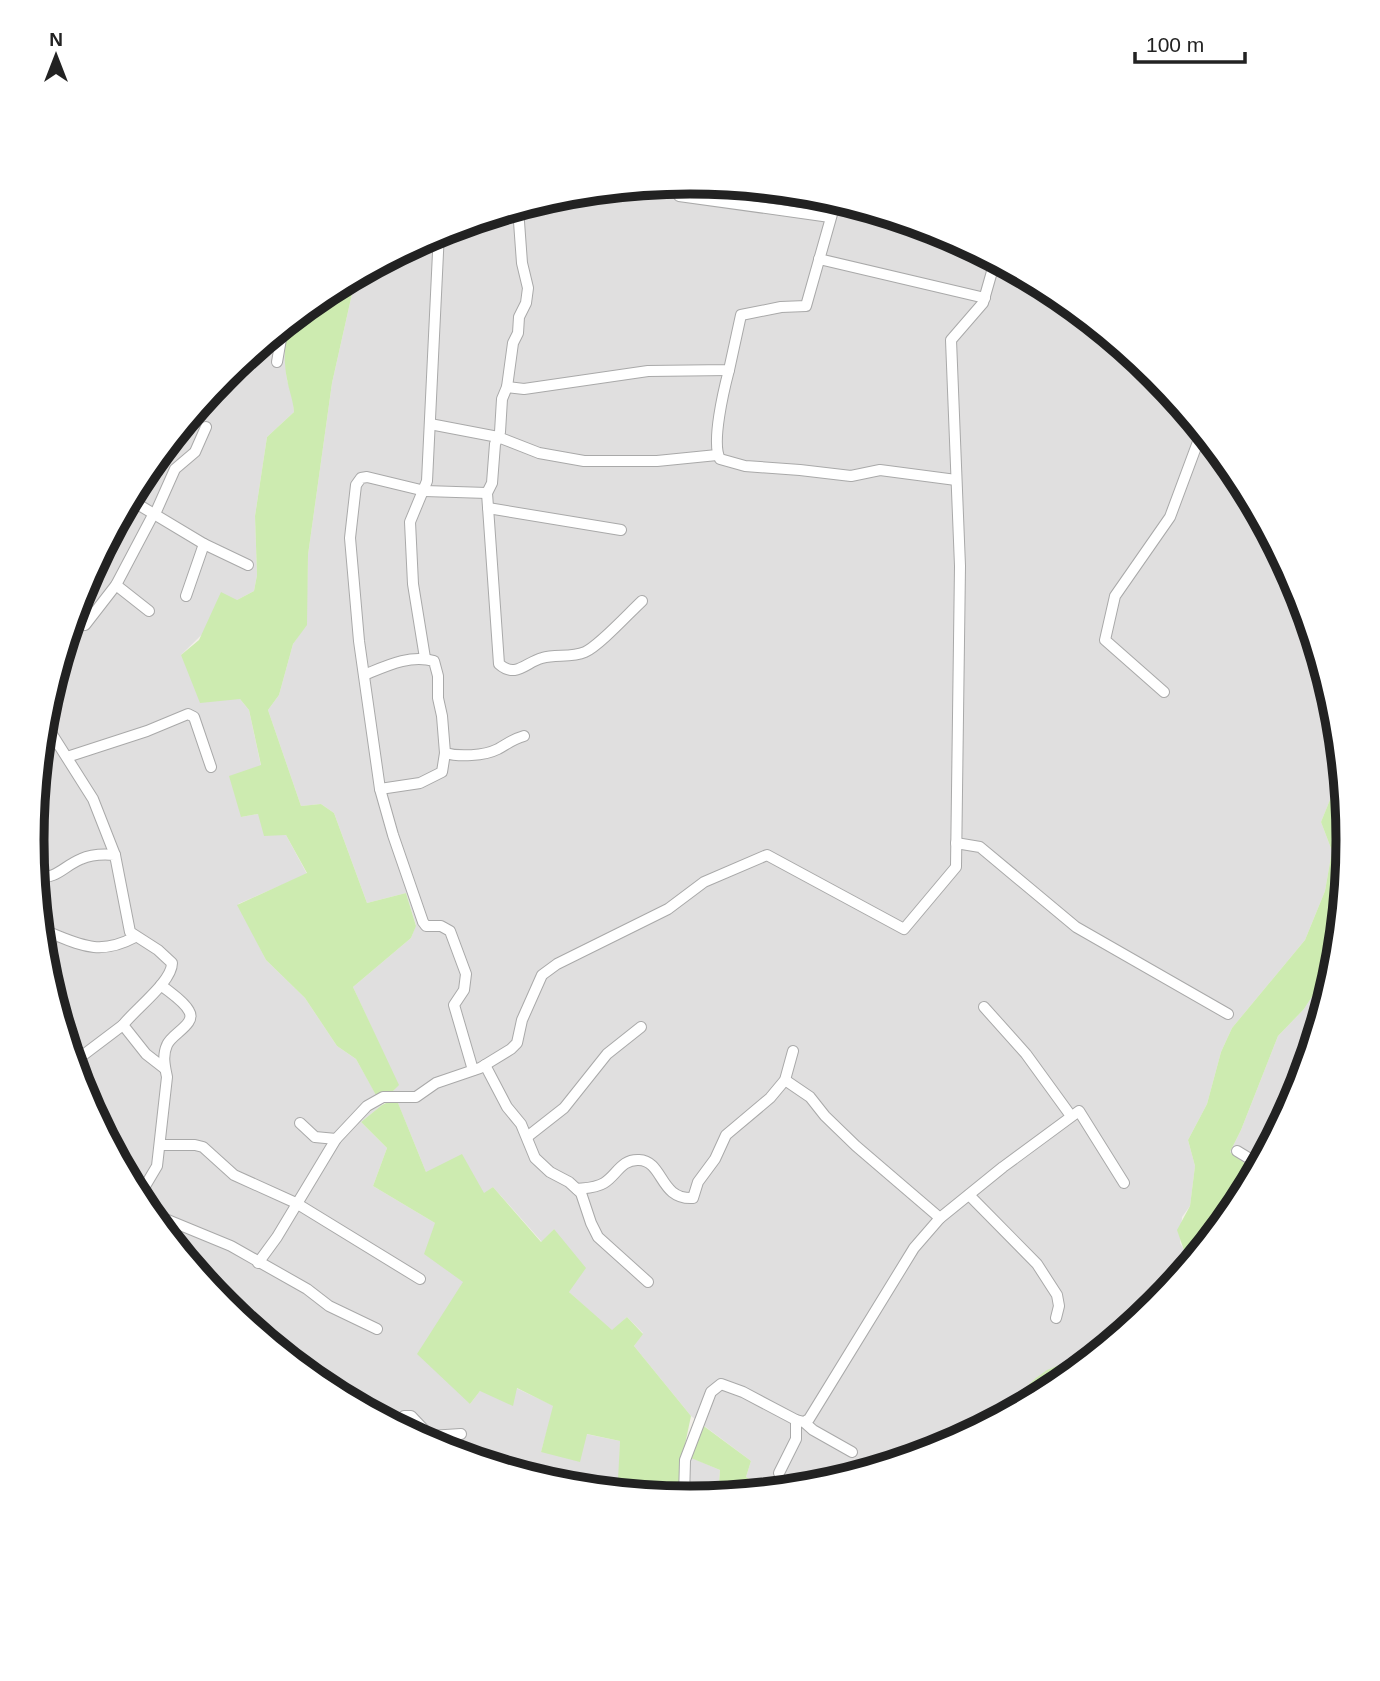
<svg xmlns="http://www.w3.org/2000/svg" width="1380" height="1681" font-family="Helvetica,sans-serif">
<rect width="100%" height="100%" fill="#f2efe9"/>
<g fill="#e0dfdf">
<polygon points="690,182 819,195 942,232 1056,293 1156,375 1238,475 1299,589 1336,712 1342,770 1321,822 1332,851 1325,891 1305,940 1232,1028 1221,1052 1207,1104 1188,1140 1195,1166 1190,1206 1182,1217 1180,1243 1187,1255 1189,1265 1160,1301 1110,1340 1026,1387 1011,1412 942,1449 821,1486 810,1480 805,1488 797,1488 785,1481 769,1491 746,1477 751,1461 691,1416 634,1346 643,1333 627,1317 612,1331 569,1292 554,1229 542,1242 493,1187 484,1194 426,1172 393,1091 398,1085 353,987 411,938 416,925 406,893 367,903 334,813 321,804 301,806 268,710 279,695 293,644 306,625 308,555 332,383 356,276 438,232 562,195"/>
<polygon points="288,323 284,345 287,380 293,399 294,412 267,437 255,516 257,575 254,591 237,600 181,655 240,699 249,710 261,766 241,817 258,814 286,835 307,874 238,904 266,960 305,998 337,1046 356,1059 382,1105 361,1122 387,1148 373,1186 435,1223 463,1282 470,1404 480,1391 516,1388 554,1406 541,1452 586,1434 620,1441 619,1480 683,1454 720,1470 718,1496 690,1499 561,1486 438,1449 324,1388 224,1306 142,1206 81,1092 44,969 32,840 44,712 82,588 143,474 225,375"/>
<polygon points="1337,958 1336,969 1298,1093 1256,1172 1230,1152 1241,1130 1278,1036 1304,1009"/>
</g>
<g fill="#cdebb0">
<path d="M356,276L332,383L308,555L307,625L293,644L279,695L268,710L301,806L321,804L334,813L367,903L406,893L416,926L411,938L353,987L399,1085L393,1091L377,1097L356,1059L337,1046L305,998L266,960L237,905L307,873L286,835L264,836L258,814L241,817L229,776L261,765L249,710L240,699L200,703L181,655L199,640L221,592L237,600L254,591L257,575L255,516L267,437L294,412C293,399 289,391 287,379C283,360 285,341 288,323L324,293Z"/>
<polygon points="1342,770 1348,841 1340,928 1336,932 1339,936 1337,958 1304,1009 1278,1036 1241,1130 1230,1152 1256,1172 1237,1207 1189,1265 1177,1230 1190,1206 1195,1166 1188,1140 1207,1104 1221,1052 1232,1028 1305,940 1325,891 1332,851 1321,822"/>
<polygon points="396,1098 426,1172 462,1154 484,1193 493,1187 541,1242 554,1229 586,1268 569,1292 612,1330 627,1317 643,1334 634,1346 691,1416 683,1454 681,1489 618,1480 620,1441 587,1434 580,1462 541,1452 553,1406 517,1388 513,1406 480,1391 470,1404 417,1354 463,1282 424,1254 435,1223 373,1186 387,1148 361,1122 382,1105"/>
<polygon points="1160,1301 1056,1388 1011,1412 1026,1387 1036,1378 1047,1370 1086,1354 1110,1340"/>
<polygon points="701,1424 751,1461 746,1477 769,1491 785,1481 797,1488 718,1496 720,1470 691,1458"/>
</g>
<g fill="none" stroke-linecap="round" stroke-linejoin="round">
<g stroke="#a9a9a9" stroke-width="12">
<g id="minor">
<polyline points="679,196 830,217"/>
<path d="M518,208L522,263L528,288L526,303L519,317L518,333L513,343L507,387L502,399L500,432L495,444L492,483L487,493L499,664C516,679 526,662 542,658C556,654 571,658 585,652C599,646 629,613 642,601"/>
<polyline points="819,259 985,298"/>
<polyline points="276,332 281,339 277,362"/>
<path d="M729,370C724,389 711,443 720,459L745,466L800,470L851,476L880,470L956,480"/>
<polyline points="507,387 524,389 648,371 729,370 741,315 781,307 806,306 836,200"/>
<polyline points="430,424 498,437 539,453 584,461 657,461 717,455"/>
<polyline points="129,499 204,544 186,596"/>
<polyline points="488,508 621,530"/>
<polyline points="155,514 175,469 195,452 206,427"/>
<polyline points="204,544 248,565"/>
<polyline points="116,585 149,611"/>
<polyline points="85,625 116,585 154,513"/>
<polyline points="425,658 413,584 410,522 427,481 439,232"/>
<path d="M364,675C386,666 410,654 434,661L438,676V698L442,716L445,753C459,757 484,756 498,749C507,744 513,739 524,736"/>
<polyline points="1164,692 1105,640 1115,596 1170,517 1202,431"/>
<polyline points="43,720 93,799 115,855"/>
<polyline points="67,757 147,731 188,714 194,717 211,767"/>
<polyline points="380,789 420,783 442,772 445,753"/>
<polyline points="35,801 42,803"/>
<polyline points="956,843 980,847 1076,927 1228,1014"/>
<path d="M35,878C59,878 62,867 81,859C92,854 104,854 115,855L130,932L158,950L172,963C172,982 135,1009 123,1025L146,1054L164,1068"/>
<path d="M40,929C76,942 96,958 135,937"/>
<polyline points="45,971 51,946 52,935"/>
<polyline points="984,1007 1026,1054 1071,1116"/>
<polyline points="72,1060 78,1059 123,1025"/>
<polyline points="485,1065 507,1107 521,1124 535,1158 550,1172 569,1182 581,1193 591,1223 598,1237 648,1282"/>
<polyline points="473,1070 454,1005 464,990 466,974 450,931 441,926 426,926 423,922 393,835 380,789 359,641 350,538 356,485 361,478 367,477 425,491 487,493"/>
<polyline points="785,1080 810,1097 825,1116 856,1146 940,1218"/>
<polyline points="1289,1104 1292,1105"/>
<polyline points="300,1123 315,1137 336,1139"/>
<polyline points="527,1137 564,1108 607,1054 641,1027"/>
<polyline points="161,1145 195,1145 203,1147 234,1175 296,1203 420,1279"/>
<polyline points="1237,1151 1260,1165"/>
<path d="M577,1189C586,1188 596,1188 604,1183C617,1175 621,1159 639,1160C664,1161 659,1200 693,1198L698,1182L715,1159L726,1135L770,1098L785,1080L793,1051"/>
<polyline points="969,1195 1037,1264 1057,1295 1059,1306 1056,1318"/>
<path d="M138,1198L157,1166L167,1077C165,1067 162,1056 167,1045C171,1034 197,1024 189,1011C184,1001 169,992 161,985"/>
<polyline points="146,1211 231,1246 307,1289 329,1306 377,1329"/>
<polyline points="258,1263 277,1237 336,1139 367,1106 383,1097 416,1097 436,1083 480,1068 511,1049 517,1043 522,1020 542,975 557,964 668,909 704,882 767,855 904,929 956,867 960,566 951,340 983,303 995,261"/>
<polyline points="804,1422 813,1430 852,1452"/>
<polyline points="395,1426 404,1416 411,1416 430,1436 461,1434"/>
<polyline points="779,1473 796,1439 796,1420"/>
<polyline points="684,1498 685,1460 711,1392 721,1384 743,1392 796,1420 804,1422 809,1419 914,1248 940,1218 1003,1167 1079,1111 1124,1183"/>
</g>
</g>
<use href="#minor" stroke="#fff" stroke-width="10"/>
</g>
<path d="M0 0H1380V1681H0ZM44 840a646 646 0 1 1 1292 0a646 646 0 1 1-1292 0Z" fill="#fff" fill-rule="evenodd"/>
<path fill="none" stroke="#222" stroke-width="9" d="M44 840a646 646 0 1 1 1292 0a646 646 0 1 1-1292 0Z"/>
<g transform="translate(56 56)" stroke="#ffffff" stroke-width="5" paint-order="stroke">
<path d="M0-5L12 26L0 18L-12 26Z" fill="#222222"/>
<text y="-10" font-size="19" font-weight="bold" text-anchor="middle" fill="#222222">N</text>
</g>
<path d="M1135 52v10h110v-10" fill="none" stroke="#222222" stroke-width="3.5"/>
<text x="1146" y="52" font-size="21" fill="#222222" stroke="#ffffff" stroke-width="5" paint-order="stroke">100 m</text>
</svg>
